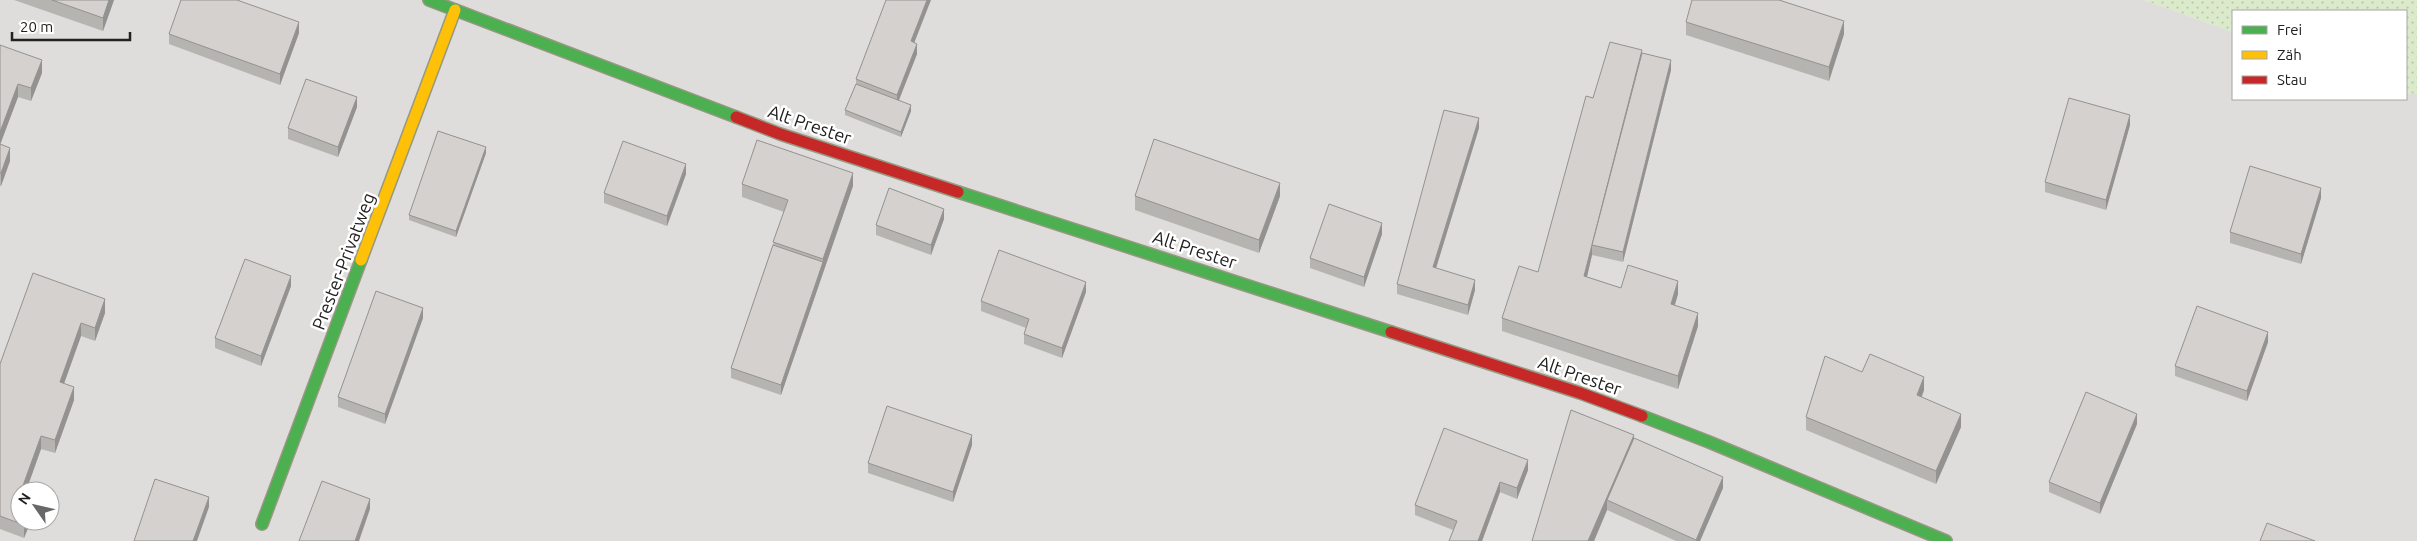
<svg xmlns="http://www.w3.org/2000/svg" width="2417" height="541" font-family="Ubuntu,sans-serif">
<defs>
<pattern id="grass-dots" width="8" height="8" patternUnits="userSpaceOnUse" patternTransform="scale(1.25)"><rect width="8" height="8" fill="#dbeaca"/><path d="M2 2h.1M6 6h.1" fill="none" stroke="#bcc8ad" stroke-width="1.8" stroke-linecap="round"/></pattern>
</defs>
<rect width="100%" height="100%" fill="#efedea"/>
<path fill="#dedddb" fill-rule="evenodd" d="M0,0H2144L2233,32V99H2406V93L2417,94V541H0ZM20,491H50V521H20Z"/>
<polygon fill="url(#grass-dots)" points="2144,0 2417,0 2417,94 2406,93 2406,11 2233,11 2233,32"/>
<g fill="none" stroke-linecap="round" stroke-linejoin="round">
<g stroke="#969882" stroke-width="14">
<g id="fast">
<polyline points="429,0 736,117"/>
<polyline points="958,192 1391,332"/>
<polyline points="1642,416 1709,442 1946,541"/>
<polyline points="262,524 361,260"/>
</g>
</g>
<g stroke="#969882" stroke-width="14">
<polyline id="slow" points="361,260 455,10"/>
</g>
<g stroke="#969882" stroke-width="14">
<g id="jam">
<polyline points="736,117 780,134 958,192"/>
<polyline points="1391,332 1580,393 1642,416"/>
</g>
</g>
<use href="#fast" stroke="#4caf50" stroke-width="11"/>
<use href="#slow" stroke="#ffc107" stroke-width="11"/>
<use href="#jam" stroke="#c62828" stroke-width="11"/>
</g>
<g fill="#b6b4b1">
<polygon points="14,0 114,0 103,31"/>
<polygon points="1686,22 1844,34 1829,81 1686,35"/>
<polygon points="299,33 280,85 169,44 169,34"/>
<polygon points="915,43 917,54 899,100 911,111 901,137 845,115 845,110 856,84 856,79"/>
<polygon points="0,45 42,73 31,101 18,97 0,144 10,161 1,186 0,186"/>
<polygon points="1642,53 1671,70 1623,262 1592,255 1587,277 1621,288 1678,294 1675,305 1698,326 1678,389 1502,331 1502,318 1538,272 1593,98"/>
<polygon points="357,107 338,157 288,139 288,128"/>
<polygon points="2130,125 2106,210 2045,192 2045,182"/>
<polygon points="1479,128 1436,268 1475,290 1468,315 1397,294 1397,284"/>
<polygon points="486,153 456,237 409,220 409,215"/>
<polygon points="686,174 667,226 604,203 604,193"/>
<polygon points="742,184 853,186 781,395 731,378 731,368 784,212 742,197"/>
<polygon points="1135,196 1280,196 1259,253 1135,210"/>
<polygon points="2321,198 2301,264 2230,243 2230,232"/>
<polygon points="944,219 931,255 876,235 876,225"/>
<polygon points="1382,234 1364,287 1310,268 1310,258"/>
<polygon points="291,286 261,366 215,348 215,338"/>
<polygon points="1086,292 1062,358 1024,344 1024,334 1026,328 981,311 981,301"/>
<polygon points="105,299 105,313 95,341 81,336 64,383 74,400 55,453 41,449 26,491 20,491 31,521 24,538 0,529 0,364"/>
<polygon points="423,318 385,424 338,407 338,397"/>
<polygon points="2268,342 2247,401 2175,376 2175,366"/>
<polygon points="1862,372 1924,390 1922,397 1961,427 1936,484 1806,430 1806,417"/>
<polygon points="2137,424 2100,514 2049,492 2049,482"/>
<polygon points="1634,438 1723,488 1700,541 1676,541 1607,510 1594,541 1532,541"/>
<polygon points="972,445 953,502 868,473 868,463"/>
<polygon points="1528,470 1517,499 1500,492 1482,541 1449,541 1453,530 1415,515 1415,505"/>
</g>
<g fill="#949290">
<polygon points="109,0 114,0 103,31 103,18"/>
<polygon points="927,0 931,0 911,51 911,41"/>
<polygon points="1844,21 1844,34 1829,81 1829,67"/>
<polygon points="299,22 299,33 280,85 280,74"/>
<polygon points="917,44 917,54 897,105 897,95"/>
<polygon points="1642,50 1642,63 1592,245 1592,255 1584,289 1584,276"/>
<polygon points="42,60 42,73 31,101 31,88"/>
<polygon points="1671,60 1671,70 1623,262 1623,252"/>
<polygon points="18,84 18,97 0,145 0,132"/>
<polygon points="357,97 357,107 338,157 338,147"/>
<polygon points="911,105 911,111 901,137 901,132"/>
<polygon points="2130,115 2130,125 2106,210 2106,200"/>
<polygon points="1479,118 1479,128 1433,278 1433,267"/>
<polygon points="486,147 486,153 456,237 456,231"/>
<polygon points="10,148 10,161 1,186 1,173"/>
<polygon points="686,164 686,174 667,226 667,216"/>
<polygon points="853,173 853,186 781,395 781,385 823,262 823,259"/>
<polygon points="1280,183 1280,196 1259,253 1259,240"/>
<polygon points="2321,188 2321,198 2301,264 2301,254"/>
<polygon points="944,209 944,219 931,255 931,245"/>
<polygon points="1382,223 1382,234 1364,287 1364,277"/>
<polygon points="291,276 291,286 261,366 261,356"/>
<polygon points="1475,280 1475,290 1468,315 1468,305"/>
<polygon points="1678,281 1678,294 1671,317 1671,304"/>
<polygon points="1086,282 1086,292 1062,358 1062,348"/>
<polygon points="105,299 105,313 95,341 95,328"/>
<polygon points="423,308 423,318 385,424 385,414"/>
<polygon points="1698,313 1698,326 1678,389 1678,376"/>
<polygon points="81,323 81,336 60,395 60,382"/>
<polygon points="2268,332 2268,342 2247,401 2247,391"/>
<polygon points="1924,377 1924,390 1917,408 1917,395"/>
<polygon points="74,387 74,400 55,453 55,440"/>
<polygon points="1961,414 1961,427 1936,484 1936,471"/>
<polygon points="2137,414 2137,424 2100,514 2100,503"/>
<polygon points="972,435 972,445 953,502 953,492"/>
<polygon points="1634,435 1634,448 1607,500 1607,510 1594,541 1588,541"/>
<polygon points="41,436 41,449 26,491 21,491"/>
<polygon points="1528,460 1528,470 1517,499 1517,488"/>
<polygon points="1723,477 1723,488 1700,541 1696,541"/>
<polygon points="1500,482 1500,492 1482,541 1478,541"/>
<polygon points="209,497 209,507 197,541 193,541"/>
<polygon points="370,499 370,509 359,541 355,541"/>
<polygon points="26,521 31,521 24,538 24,525"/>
</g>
<g fill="#d4d1ce" stroke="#949290">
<polygon points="52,0 109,0 103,18"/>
<polygon points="181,0 237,0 299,22 280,74 169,34"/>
<polygon points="886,0 927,0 911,41 917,44 897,95 856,79"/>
<polygon points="1692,0 1779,0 1844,21 1829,67 1686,22"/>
<polygon points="1610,42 1642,50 1584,276 1621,288 1628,265 1678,281 1671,304 1698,313 1678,376 1502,318 1519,266 1538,272 1586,96 1593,98"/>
<polygon points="0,45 42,60 31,88 18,84 0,132"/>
<polygon points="1642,53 1671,60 1623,252 1592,245"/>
<polygon points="306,79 357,97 338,147 288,128"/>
<polygon points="856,84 911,105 901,132 845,110"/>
<polygon points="2069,98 2130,115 2106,200 2045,182"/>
<polygon points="1444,110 1479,118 1433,267 1475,280 1468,305 1397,284"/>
<polygon points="438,131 486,147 456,231 409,215"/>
<polygon points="1154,139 1280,183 1259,240 1135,196"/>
<polygon points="757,140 853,173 823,259 773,242 788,200 742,184"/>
<polygon points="623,141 686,164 667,216 604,193"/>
<polygon points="0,144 10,148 1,173 0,173"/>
<polygon points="2250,166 2321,188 2301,254 2230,232"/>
<polygon points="889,188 944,209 931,245 876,225"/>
<polygon points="1329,204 1382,223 1364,277 1310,258"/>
<polygon points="773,245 823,262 781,385 731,368"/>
<polygon points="999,250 1086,282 1062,348 1024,334 1029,319 981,301"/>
<polygon points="245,259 291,276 261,356 215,338"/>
<polygon points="33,273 105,299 95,328 81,323 60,382 74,387 55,440 41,436 21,491 20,491 20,521 26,521 24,525 0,516 0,364"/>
<polygon points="376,291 423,308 385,414 338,397"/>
<polygon points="2197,306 2268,332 2247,391 2175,366"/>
<polygon points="1870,354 1924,377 1917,395 1961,414 1936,471 1806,417 1825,356 1862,372"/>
<polygon points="2086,392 2137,414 2100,503 2049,482"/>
<polygon points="887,406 972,435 953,492 868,463"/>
<polygon points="1571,410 1634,435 1588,541 1532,541"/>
<polygon points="1444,428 1528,460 1517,488 1500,482 1478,541 1449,541 1457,521 1415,505"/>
<polygon points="1634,438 1723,477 1696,540 1607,500"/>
<polygon points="155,479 209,497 193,541 134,541"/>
<polygon points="322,481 370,499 355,541 299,541"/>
<polygon points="2267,523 2315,541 2260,541"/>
</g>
<g text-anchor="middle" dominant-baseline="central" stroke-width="5" stroke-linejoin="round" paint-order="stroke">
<g font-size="18" fill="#212121" stroke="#fff">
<text transform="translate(810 124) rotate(19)">Alt Prester</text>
<text transform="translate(1195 249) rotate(18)">Alt Prester</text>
<text transform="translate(343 261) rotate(-69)">Prester-Privatweg</text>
<text transform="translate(1580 375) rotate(19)">Alt Prester</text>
</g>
</g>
<rect x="2232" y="10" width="175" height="90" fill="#ffffff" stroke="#a6a6a6"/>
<rect x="2242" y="26" width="25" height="8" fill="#4caf50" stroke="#a6a6a6"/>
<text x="2277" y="35" font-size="15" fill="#212121">Frei</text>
<rect x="2242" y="51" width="25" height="8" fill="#ffc107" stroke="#a6a6a6"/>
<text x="2277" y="60" font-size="15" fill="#212121">Zäh</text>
<rect x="2242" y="76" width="25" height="8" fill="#c62828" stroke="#a6a6a6"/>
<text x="2277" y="85" font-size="15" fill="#212121">Stau</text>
<g transform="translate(35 506) rotate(304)"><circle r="24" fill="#ffffff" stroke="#a6a6a6"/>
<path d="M0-4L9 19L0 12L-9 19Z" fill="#696867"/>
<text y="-8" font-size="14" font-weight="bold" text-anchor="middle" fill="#212121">N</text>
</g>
<path d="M12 32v8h118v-8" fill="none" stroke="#212121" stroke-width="2.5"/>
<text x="20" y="32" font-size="15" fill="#212121" stroke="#ffffff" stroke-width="4" paint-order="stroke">20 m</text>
</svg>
